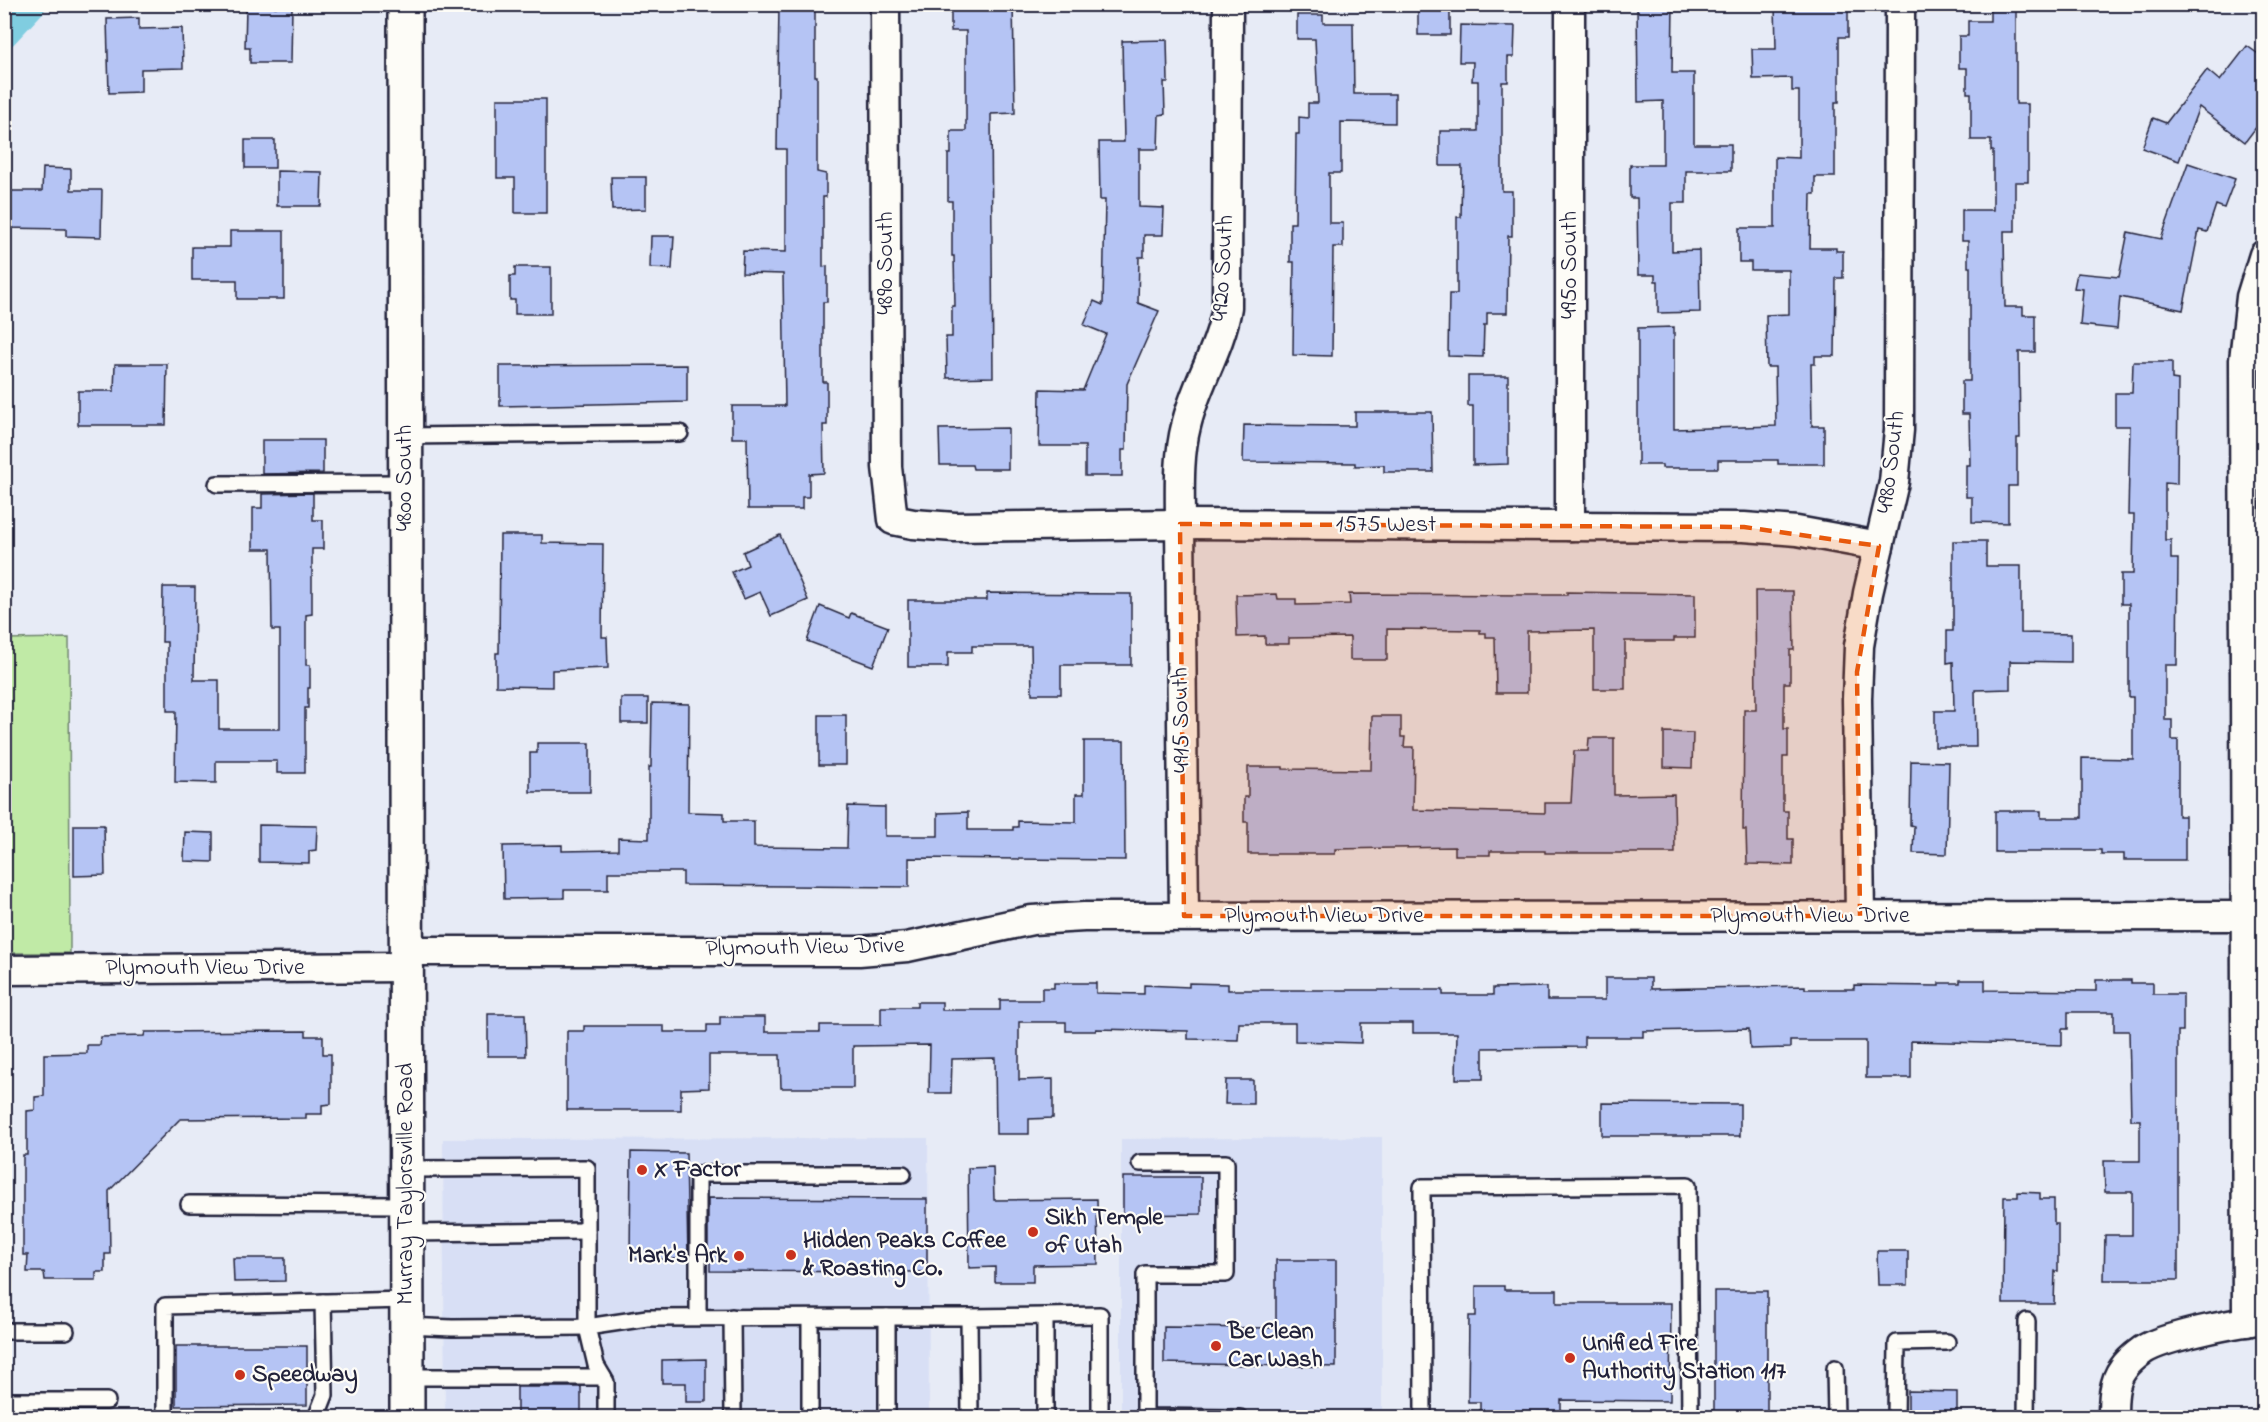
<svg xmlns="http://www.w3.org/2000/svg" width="2268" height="1422" font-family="'Indie Flower',sans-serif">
<rect width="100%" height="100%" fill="#e7ebf6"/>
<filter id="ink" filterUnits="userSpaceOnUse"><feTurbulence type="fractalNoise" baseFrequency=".0167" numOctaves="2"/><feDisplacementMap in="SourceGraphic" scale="12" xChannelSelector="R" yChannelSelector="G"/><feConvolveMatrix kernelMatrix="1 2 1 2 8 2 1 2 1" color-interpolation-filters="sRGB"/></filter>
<g filter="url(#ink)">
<g fill="#d8dff5">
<polygon points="1382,1137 1382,1417 1121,1418 1121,1139"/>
<polygon points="928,1138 929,1417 445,1417 443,1139"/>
</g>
<polygon fill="#c0eaa6" stroke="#718670" stroke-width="1.5" points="69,638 70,953 5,953 5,639"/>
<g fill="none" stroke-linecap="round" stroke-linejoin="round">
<polyline stroke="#80cde0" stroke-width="28" points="4,34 32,4"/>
</g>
<g fill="#b5c4f4" stroke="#22223b" stroke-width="1.5">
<polygon points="779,4 815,4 815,76 817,76 817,172 826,174 826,197 823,197 823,267 827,266 827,302 823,302 823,382 827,382 827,425 823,425 824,473 809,474 809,497 802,497 802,509 748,509 747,438 732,438 732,406 785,406 783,274 742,273 743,251 786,252 786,149 777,149"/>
<polygon points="951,4 1013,4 1015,113 991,114 993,377 947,378 946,337 952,337 952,306 955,306 954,256 952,256 952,201 948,201 948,154 951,154 951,131 966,131 966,31 951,31"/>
<rect x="1418" y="4" width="32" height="31"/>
<polygon points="1637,4 1673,4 1672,73 1694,73 1694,144 1731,144 1731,171 1686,171 1686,203 1672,203 1672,251 1699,250 1700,312 1658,313 1658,281 1655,281 1655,275 1638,275 1637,198 1630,198 1630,165 1663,165 1663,101 1638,102"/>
<polygon points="1775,4 1848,4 1848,37 1839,37 1839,102 1835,102 1835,177 1815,177 1815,194 1811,194 1810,248 1836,248 1836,251 1843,251 1843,278 1836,278 1835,356 1815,356 1815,364 1811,364 1812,426 1824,426 1824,464 1778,464 1778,460 1718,460 1718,468 1662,468 1662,465 1638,465 1638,328 1674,327 1674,429 1776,426 1775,367 1767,367 1766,315 1789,314 1789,270 1751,270 1751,262 1739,262 1739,228 1775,228 1775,157 1799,158 1799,91 1792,91 1792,78 1753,79 1752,49 1776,49"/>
<polygon points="1990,4 2016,4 2016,104 2028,104 2028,182 2015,182 2015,231 2004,231 2005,307 2023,307 2023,315 2035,315 2035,352 2019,352 2020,438 2017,438 2017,486 2008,486 2008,523 1972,522 1972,497 1966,497 1966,465 1970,465 1969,414 1962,414 1962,381 1970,381 1970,267 1968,267 1968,241 1962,241 1962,210 1993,210 1993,151 1991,151 1991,140 1971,140 1971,93 1967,93 1967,68 1959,68 1959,36 1968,36 1968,21 1990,21"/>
<polygon points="246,7 292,7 291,63 250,63 250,48 245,48"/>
<polygon points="1297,15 1323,15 1323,23 1353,23 1354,94 1395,94 1395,123 1341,122 1341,173 1329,173 1329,223 1343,223 1343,247 1333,247 1332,356 1293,355 1294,262 1290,262 1290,223 1295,223 1296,134 1299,134 1299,117 1308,118 1308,103 1318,103 1315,39 1297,39"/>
<polygon points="139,18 139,29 182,28 183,68 141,69 141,92 109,93 107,19"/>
<polygon points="1460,25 1515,26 1514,57 1508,57 1508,82 1502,82 1502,191 1512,191 1512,236 1508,236 1507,313 1487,313 1487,325 1484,325 1483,357 1448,356 1449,294 1457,294 1457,217 1461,217 1462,166 1440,166 1440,131 1478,131 1478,81 1472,81 1473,62 1459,62"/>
<polygon points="1167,40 1168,82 1164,82 1165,114 1159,115 1158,149 1139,149 1139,207 1164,208 1163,235 1144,235 1144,257 1139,257 1138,303 1159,311 1127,384 1126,450 1122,450 1122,476 1085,476 1085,446 1039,446 1040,389 1083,390 1106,334 1084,325 1094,301 1103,305 1105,200 1100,200 1099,142 1124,142 1122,41"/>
<polygon points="2247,46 2264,58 2264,117 2245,142 2199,107 2179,161 2142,148 2153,118 2166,123 2207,70 2220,81"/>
<polygon points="497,99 546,99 546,213 515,213 515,178 497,178"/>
<rect x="245" y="140" width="30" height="28"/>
<polygon points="2188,163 2235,179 2224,208 2216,205 2207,232 2199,230 2183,310 2120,297 2117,329 2080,325 2083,289 2074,288 2077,273 2119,277 2128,232 2161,239"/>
<polygon points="43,168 71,169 71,190 102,190 101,237 66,236 66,229 4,228 4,191 42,191"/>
<polygon points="277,171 322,172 321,206 277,206"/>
<polygon points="611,177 646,177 646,209 612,210"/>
<polygon points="230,231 284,231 284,299 237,299 237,280 192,280 192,247 230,247"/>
<polygon points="651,236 674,236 672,269 650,268"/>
<polygon points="515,267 551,267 551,314 515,314 515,300 510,300 510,276 515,276"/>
<polygon points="2133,362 2172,362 2172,379 2178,380 2177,484 2165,483 2165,540 2171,540 2171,559 2178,559 2177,665 2165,665 2165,720 2172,720 2172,740 2178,740 2178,816 2185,816 2185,860 2124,860 2124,854 2101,854 2101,850 2041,850 2041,852 1995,852 1995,811 2041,811 2041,818 2082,818 2082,758 2133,759 2133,697 2129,697 2129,604 2121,604 2121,574 2133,574 2134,515 2128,515 2130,426 2115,426 2115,393 2132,393"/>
<polygon points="115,364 167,364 166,425 78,425 78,391 114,391"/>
<polygon points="687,365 687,402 500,406 500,366"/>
<polygon points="1468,376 1508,376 1508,464 1473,465 1473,406 1468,406"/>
<polygon points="1355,412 1432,412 1433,472 1384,472 1384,465 1355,466 1355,463 1243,462 1244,425 1355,426"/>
<polygon points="1008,428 1008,469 973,469 972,465 940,465 939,429"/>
<polygon points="262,440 323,440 323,473 262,474"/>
<polygon points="313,493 313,520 323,520 323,549 312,549 312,614 306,615 306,665 310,665 310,688 308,688 308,708 305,708 305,773 277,773 277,761 216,761 216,783 175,782 176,711 167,711 167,642 162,642 163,587 195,587 194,680 219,680 219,729 280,729 280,630 272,630 271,549 253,549 253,508 262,508 262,494"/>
<polygon points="500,535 542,535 542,543 603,544 602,637 607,637 608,668 552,670 552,687 496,686 496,653 499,653"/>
<polygon points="780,535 808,600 771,616 760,592 744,599 732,572 748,565 743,552"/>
<polygon points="1953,541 1986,541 1986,566 2021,566 2021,633 2071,634 2071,662 2010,661 2010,689 1975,690 1976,747 1935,747 1935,711 1954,711 1953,662 1947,663 1947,631 1953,631"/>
<polygon points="1755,591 1793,591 1794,650 1790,650 1790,683 1784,683 1784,729 1788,729 1788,757 1783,757 1783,811 1788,811 1788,839 1793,839 1793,865 1747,864 1746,830 1743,830 1744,710 1756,710"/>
<polygon points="1567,592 1695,594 1695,638 1674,638 1674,641 1625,641 1625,689 1594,689 1594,630 1527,631 1527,693 1496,693 1495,637 1486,637 1486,633 1480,633 1480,630 1387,629 1387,660 1350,660 1350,637 1289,638 1289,644 1265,644 1265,636 1237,637 1236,595 1277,594 1278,599 1296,599 1296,605 1350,604 1349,594 1537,595 1567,595"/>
<polygon points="987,593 1131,594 1131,665 1061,665 1061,694 1032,694 1031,646 972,646 972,652 948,652 948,667 908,667 908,600 987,600"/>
<polygon points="820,606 849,618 851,613 888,627 873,666 807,641"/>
<rect x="621" y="698" width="27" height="25"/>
<polygon points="652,703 689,704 688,812 724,813 724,821 754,821 754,847 847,848 848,806 885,807 885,836 938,836 938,813 968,812 968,830 1013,830 1013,827 1018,827 1018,821 1076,822 1076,794 1084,794 1084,741 1124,741 1125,860 909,858 909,887 683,885 683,872 608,872 608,890 564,890 564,898 504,899 503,846 562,845 562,851 618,850 618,838 649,839 649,767 651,767"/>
<rect x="819" y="715" width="27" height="50"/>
<polygon points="1372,716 1401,716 1401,737 1405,737 1404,747 1414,747 1413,810 1545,813 1545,803 1571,803 1574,751 1588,751 1589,738 1614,738 1614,795 1674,794 1675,853 1545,853 1545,851 1490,851 1490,855 1455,855 1455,847 1335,849 1335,854 1248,854 1248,822 1244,822 1244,797 1248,797 1248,767 1283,767 1283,769 1371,770"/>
<polygon points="1664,732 1693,733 1692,768 1664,767"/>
<polygon points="537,743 590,743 590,792 530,792 530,753 537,753"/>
<polygon points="1911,761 1949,762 1947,854 1913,853 1914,826 1910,825"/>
<polygon points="74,825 104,825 105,875 74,876"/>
<polygon points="259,825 317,826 316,850 309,851 309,863 259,862"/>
<polygon points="185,832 213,833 213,862 184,861"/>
<polygon points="1605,978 1651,978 1651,989 1805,986 1805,989 1854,989 1854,985 1939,986 1939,983 1960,983 1960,980 1985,980 1985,990 2096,991 2096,980 2131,980 2131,983 2153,983 2153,994 2183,994 2183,1031 2178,1031 2178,1280 2104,1280 2105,1235 2132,1235 2132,1192 2105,1192 2104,1161 2140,1161 2140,1120 2131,1120 2129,1031 2114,1031 2114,1012 2068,1012 2068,1029 2062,1029 2062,1045 1911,1041 1911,1078 1866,1078 1866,1041 1790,1041 1790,1048 1750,1049 1749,1029 1643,1031 1643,1037 1584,1037 1584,1047 1483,1048 1483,1079 1456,1079 1457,1033 1413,1033 1413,1023 1361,1023 1361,1043 1295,1041 1295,1023 1239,1023 1238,1040 1188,1039 1188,1031 1096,1029 1096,1031 1066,1031 1066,1022 1019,1022 1019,1080 1053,1079 1053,1118 1029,1119 1029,1134 996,1134 995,1058 952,1059 951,1093 929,1093 930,1045 853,1046 853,1088 781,1088 780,1055 709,1055 709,1088 681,1089 681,1110 567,1110 567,1031 584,1031 584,1026 664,1026 664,1032 707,1032 707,1025 720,1025 720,1017 765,1017 765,1032 820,1032 820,1025 881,1025 881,1007 917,1007 917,1002 942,1002 942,1010 1000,1010 1000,1000 1042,1000 1042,988 1054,988 1054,983 1096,983 1096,993 1144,994 1144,985 1189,987 1189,983 1228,984 1228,990 1443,990 1443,995 1493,995 1493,988 1547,987 1547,1000 1605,1000"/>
<polygon points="488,1014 525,1014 526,1056 488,1056"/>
<polygon points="306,1031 306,1036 323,1036 323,1054 331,1054 331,1104 322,1105 322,1114 306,1114 306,1118 180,1119 109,1191 110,1254 105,1254 105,1272 96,1272 96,1280 45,1280 44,1272 27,1272 28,1255 23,1255 23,1155 27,1155 27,1111 35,1110 35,1097 44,1096 44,1054 87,1053 87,1045 100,1045 101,1037 144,1036 145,1032"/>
<polygon points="1226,1080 1253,1080 1253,1104 1225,1104"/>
<polygon points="1602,1103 1740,1104 1740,1136 1602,1136"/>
<polygon points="631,1152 686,1153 688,1259 630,1259"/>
<polygon points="993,1167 994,1200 1097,1199 1098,1264 1033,1265 1033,1282 995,1282 995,1267 969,1268 968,1168"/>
<polygon points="1123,1177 1201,1177 1201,1214 1123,1215"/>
<polygon points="2018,1192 2040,1193 2040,1199 2054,1199 2054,1224 2058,1224 2058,1271 2055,1271 2054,1304 2003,1304 2004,1197 2018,1197"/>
<polygon points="708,1198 927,1199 927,1272 710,1271 710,1259 708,1259"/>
<polygon points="1877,1251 1908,1251 1908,1285 1878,1285"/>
<polygon points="233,1258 285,1258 285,1281 234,1282"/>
<polygon points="1276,1260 1336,1260 1336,1367 1164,1363 1164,1327 1276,1328"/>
<polygon points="1476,1286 1504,1286 1504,1290 1557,1290 1557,1303 1671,1303 1670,1401 1561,1400 1561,1418 1480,1418 1480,1402 1468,1402 1469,1316 1476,1316"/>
<rect x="1714" y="1291" width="53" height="127"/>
<polygon points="176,1346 307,1346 307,1405 176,1406"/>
<polygon points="706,1359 706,1402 686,1402 686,1383 662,1383 662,1360"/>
<rect x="517" y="1387" width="64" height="31"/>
<polygon points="1908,1391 1957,1392 1957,1418 1908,1418"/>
</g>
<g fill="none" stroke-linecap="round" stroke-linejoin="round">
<g stroke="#22223b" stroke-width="20">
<g id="service">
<polyline points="405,436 680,433"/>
<polyline points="217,484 405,483"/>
<polyline points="1140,1163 1226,1163 1226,1274 1145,1274 1145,1417 1240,1418"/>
<polyline points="407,1169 587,1168 587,1327 452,1328 407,1326"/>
<polyline points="189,1204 406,1205"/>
<polyline points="406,1233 587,1231"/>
<polyline points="1045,1316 1100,1315 1100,1418"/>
<polyline points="698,1317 698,1174 903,1174"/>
<polyline points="732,1317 733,1418"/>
<polyline points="887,1317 969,1317"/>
<polyline points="810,1318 810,1418"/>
<polyline points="4,1331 66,1331"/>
<polyline points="1835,1368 1836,1418"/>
<polyline points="407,1377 603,1377"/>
<polyline points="4,1401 107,1401"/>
<polyline points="165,1418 165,1306 406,1300"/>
<polyline points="316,1418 325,1395 323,1302"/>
<polyline points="606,1418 606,1382 596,1365 587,1327 647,1318 887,1317 887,1418"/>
<polyline points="970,1418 969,1317 1045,1316 1045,1418"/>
<polyline points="1423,1418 1422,1187 1688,1185 1690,1418"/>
<polyline points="1896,1418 1897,1343 1947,1342"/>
<polyline points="2026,1418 2027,1321"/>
</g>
</g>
<g stroke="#22223b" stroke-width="33">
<g id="minor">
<polyline points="885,4 887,467 893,520 913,524 955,527 1180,524 1744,527 1797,531 1879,546"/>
<polyline points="1570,4 1570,526"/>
<path d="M1184,916L1180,524C1180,493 1178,457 1186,426C1195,385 1220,350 1227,307L1228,4"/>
<polyline points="1860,916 1857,699 1859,646 1868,593 1894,482 1899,430 1900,4"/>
<polyline points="405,951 859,951 907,947 1032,920 1084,917 2245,916"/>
<polyline points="4,970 406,967"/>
<polyline points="2247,1322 2244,360 2251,297 2264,255"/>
<path d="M2113,1418C2113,1401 2113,1382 2123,1369C2128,1361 2136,1355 2143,1350C2165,1336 2236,1323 2264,1319"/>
</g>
</g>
<g stroke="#22223b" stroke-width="38">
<polyline id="tertiary" points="405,4 407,1418"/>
</g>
<use href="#service" stroke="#fdfcf7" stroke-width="15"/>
<use href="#minor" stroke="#fdfcf7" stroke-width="28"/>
<use href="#tertiary" stroke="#fdfcf7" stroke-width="33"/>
</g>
</g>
<path fill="#e8590c" fill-opacity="0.2" stroke="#e8590c" stroke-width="4.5" stroke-dasharray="12 8" stroke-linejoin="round" d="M1180,524L1744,527L1879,546L1857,672L1860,916H1184Z"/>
<g fill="#c8321e" stroke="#fdfcf7" stroke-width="2">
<circle cx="642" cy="1170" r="6"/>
<circle cx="1033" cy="1232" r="6"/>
<circle cx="791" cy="1255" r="6"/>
<circle cx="739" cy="1256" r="6"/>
<circle cx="1216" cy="1346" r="6"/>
<circle cx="1570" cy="1358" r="6"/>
<circle cx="240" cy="1375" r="6"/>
</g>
<g text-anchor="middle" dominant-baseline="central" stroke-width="4.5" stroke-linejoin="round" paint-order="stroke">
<g font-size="24" fill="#22223b" stroke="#fdfcf7">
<text transform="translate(886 263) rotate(-90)">4890 South</text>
<text transform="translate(1570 265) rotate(-90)">4950 South</text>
<text transform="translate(1224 268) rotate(-87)">4920 South</text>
<text transform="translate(1892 462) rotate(-83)">4980 South</text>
<text transform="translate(405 478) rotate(-90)">4800 South</text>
<text x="1386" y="525">1575 West</text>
<text transform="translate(1182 720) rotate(-91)">4915 South</text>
<text x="1324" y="916">Plymouth View Drive</text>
<text x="1810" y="916">Plymouth View Drive</text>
<text transform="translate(805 948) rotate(-1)">Plymouth View Drive</text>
<text x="205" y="968">Plymouth View Drive</text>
<text transform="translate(406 1184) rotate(-90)">Murray Taylorsville Road</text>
</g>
<g font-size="24" font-weight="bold" fill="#22223b" stroke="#fdfcf7" text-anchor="start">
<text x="654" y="1170">X Factor</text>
<text x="1045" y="1218">Sikh Temple<tspan x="1045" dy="28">of Utah</tspan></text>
<text x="803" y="1241">Hidden Peaks Coffee<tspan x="803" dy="28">&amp; Roasting Co.</tspan></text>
<text x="727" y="1256" text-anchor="end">Mark's Ark</text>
<text x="1228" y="1332">Be Clean<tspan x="1228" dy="28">Car Wash</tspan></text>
<text x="1582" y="1344">Unified Fire<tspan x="1582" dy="28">Authority Station 117</tspan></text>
<text x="252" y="1375">Speedway</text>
</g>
</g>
<rect width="2268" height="1422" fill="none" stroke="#fdfcf7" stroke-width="24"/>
<rect x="12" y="12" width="2244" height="1398" fill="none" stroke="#22223b" stroke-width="2" filter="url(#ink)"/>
</svg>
